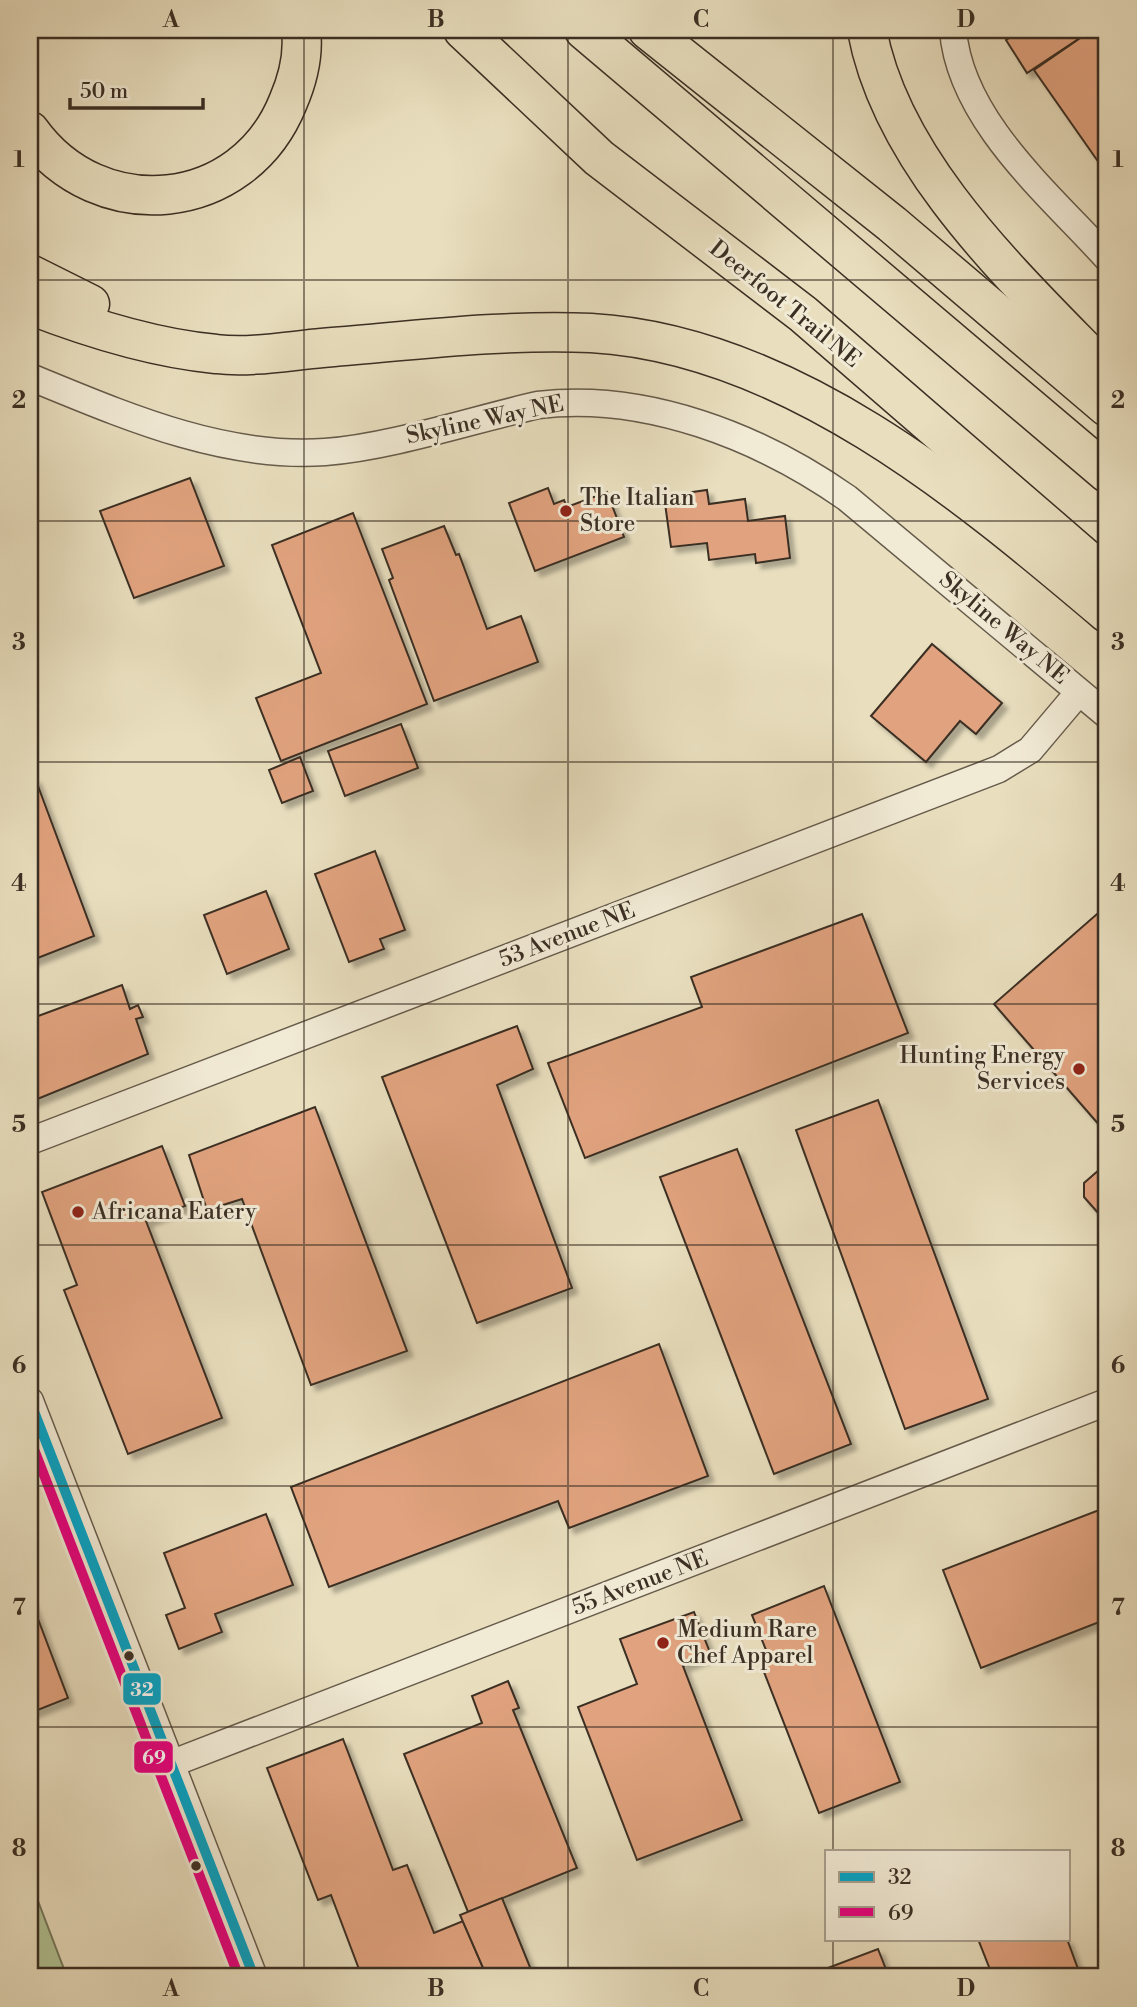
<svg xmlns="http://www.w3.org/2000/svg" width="1137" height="2007" font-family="'Libre Bodoni',serif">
<defs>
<filter id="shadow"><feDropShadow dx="5.5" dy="5.5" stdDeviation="2" flood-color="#0004"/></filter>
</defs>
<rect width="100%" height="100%" fill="#e9dfbf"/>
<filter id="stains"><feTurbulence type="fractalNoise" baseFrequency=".00286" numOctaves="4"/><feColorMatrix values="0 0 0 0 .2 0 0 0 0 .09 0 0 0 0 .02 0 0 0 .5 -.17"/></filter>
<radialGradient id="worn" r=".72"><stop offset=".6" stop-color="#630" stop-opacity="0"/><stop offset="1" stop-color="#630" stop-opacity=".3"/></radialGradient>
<polygon fill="#b2c395" stroke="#76795c" stroke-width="2" points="30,1880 67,1977 30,1977"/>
<g fill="#e1a37f" stroke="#3b2f24" stroke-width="2" filter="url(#shadow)">
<polygon points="1022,30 1092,30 1027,73 1006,40"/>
<polygon points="1092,30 1107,53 1107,168 1104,170 1034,70"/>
<polygon points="190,478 224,566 134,598 100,511"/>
<polygon points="548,488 554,504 564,500 567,507 607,492 624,537 535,571 509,503"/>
<polygon points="707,490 709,504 745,499 748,521 785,516 790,558 756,563 755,554 709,560 707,543 671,547 664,496"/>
<polygon points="353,513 427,704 281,761 256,698 321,673 272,545"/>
<polygon points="444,526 456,555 459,554 487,629 521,616 538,662 434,701 389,580 393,578 382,549"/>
<polygon points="932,644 1002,703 976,734 960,721 926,762 871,716"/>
<polygon points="401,724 418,768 345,796 328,751"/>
<polygon points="300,757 313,791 282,803 269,770"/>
<polygon points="35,778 94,936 30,961 30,780"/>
<polygon points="375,851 405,930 380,939 384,949 349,962 315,874"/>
<polygon points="266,891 289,949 227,974 204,915"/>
<polygon points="1105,907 1107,909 1107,1134 994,1004"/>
<polygon points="862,914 908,1033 585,1158 548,1063 702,1007 691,977"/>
<polygon points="122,985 130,1009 138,1005 143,1017 136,1019 148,1054 30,1102 30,1019"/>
<polygon points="517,1026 533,1069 497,1085 572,1288 477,1323 382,1077"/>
<polygon points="878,1100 988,1399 905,1429 796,1130"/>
<polygon points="315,1107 407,1351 311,1385 242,1199 207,1210 189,1155"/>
<polygon points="162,1146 185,1206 146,1221 222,1418 128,1454 64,1290 77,1285 42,1192"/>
<polygon points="737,1149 851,1444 774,1474 660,1177"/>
<polygon points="1107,1163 1107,1223 1084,1197 1084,1183"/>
<polygon points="659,1344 708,1476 569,1528 558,1501 329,1587 291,1487"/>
<polygon points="1107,1507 1107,1619 981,1668 943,1570"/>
<polygon points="266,1514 293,1585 215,1614 222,1632 179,1649 166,1615 185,1608 164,1553"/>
<polygon points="824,1586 900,1782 819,1813 757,1654 766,1650 752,1615"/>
<polygon points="30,1598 68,1698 30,1713"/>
<polygon points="694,1612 711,1655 683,1666 742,1820 637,1860 578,1707 637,1684 620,1639"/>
<polygon points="508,1681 519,1708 513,1710 577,1868 468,1912 404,1754 482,1723 472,1696"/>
<polygon points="343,1739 393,1870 407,1865 434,1933 463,1921 487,1977 362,1977 331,1895 318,1900 267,1768"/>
<polygon points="502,1898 534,1977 487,1977 460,1915"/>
<polygon points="978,1939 1067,1939 1081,1977 993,1977"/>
<polygon points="878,1949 889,1977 804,1977"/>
</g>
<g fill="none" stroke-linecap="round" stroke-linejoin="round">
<g stroke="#665b4b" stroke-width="29">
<g id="minor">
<path d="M953,30C960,120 1049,194 1107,258"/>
<path d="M30,377C123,415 222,459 325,452C391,447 472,420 538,405C646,392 760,437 847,498L1107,715"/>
<polyline points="30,1141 999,769 1030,750 1079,692"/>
<polyline points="30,1401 254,1977"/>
<polyline points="173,1763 1107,1402"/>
</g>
</g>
<g stroke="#3b2f24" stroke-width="41">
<g id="highway">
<polyline points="463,30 599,158 803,314 1107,577"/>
<polyline points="584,30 1107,473"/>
<polyline points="648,30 892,224 1107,407"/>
<path d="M867,30C892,165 1015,278 1107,373"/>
<path d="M30,131C99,227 243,214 288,102C298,79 304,55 301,30"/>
<polyline points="30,274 90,304"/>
<path d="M30,305C89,328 152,348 216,354C250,358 288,351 322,348C410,341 502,329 591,333C787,344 963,491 1107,613"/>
</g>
</g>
<use href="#minor" stroke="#f1ead5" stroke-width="26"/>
<use href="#highway" stroke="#e9dfbf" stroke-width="38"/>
<g stroke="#f1ead5" stroke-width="16">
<polyline id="bus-1" points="30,1401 254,1977"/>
</g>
<g stroke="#f1ead5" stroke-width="16">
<polyline id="bus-2" points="30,1439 239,1977"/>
</g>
<use href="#bus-1" stroke="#03a3c6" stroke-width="10"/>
<use href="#bus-2" stroke="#e5007d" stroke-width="10"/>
</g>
<path fill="none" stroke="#3b2f24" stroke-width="2" stroke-opacity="0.55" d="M304,30V1977M568,30V1977M833,30V1851M30,280H1107M30,521H1107M30,762H1107M30,1004H1107M30,1245H1107M30,1486H1107M30,1727H1107M833,1939V1977"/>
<g fill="#8f2418" stroke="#f1ead5" stroke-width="2.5">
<circle cx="566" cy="511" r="7"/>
<circle cx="1079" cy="1069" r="7"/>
<circle cx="78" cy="1212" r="7"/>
<circle cx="663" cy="1643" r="7"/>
</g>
<g fill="#3b2f24" stroke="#f1ead5" stroke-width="2.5">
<circle cx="129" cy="1656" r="6"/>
<circle cx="196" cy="1866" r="6"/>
</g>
<g text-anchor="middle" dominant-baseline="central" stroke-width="6" stroke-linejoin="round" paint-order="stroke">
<g font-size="23" fill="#3b2f24" stroke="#f1ead5">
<text transform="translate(785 304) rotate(39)">Deerfoot Trail NE</text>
<text transform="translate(485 420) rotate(-12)">Skyline Way NE</text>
<text transform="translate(1004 628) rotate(40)">Skyline Way NE</text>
<text transform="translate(567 935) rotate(-21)">53 Avenue NE</text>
<text transform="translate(640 1583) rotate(-21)">55 Avenue NE</text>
</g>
<g font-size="23" fill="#3b2f24" stroke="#f1ead5" text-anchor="start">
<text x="580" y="498">The Italian<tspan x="580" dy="26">Store</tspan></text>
<text x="1065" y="1056" text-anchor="end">Hunting Energy<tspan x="1065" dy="26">Services</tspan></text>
<text x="92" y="1212">Africana Eatery</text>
<text x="677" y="1630">Medium Rare<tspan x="677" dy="26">Chef Apparel</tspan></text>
</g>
</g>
<g stroke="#f1ead5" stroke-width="2.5">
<rect x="122" y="1672" width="40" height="34" rx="7" fill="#03a3c6"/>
<rect x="133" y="1740" width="41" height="34" rx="7" fill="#e5007d"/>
</g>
<g font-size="19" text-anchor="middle" font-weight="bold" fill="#fff">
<text x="142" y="1696">32</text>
<text x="154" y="1764">69</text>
</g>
<rect width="1137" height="2007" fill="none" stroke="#e9dfbf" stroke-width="77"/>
<rect x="825" y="1850" width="245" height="91" fill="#f1ead5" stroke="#a89f8e" stroke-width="2"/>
<rect x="839" y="1872" width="35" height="10" fill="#03a3c6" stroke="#a89f8e" stroke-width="2"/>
<text x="888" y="1884" font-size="21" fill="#3b2f24">32</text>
<rect x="839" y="1907" width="35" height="10" fill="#e5007d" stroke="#a89f8e" stroke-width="2"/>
<text x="888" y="1920" font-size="21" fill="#3b2f24">69</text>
<path d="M70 98v10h133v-10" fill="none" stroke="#3b2f24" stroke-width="3.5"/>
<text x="80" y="98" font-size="21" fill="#3b2f24" stroke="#f1ead5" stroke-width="5" paint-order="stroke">50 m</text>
<rect x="38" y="38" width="1060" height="1930" fill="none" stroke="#3b2f24" stroke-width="2.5"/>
<g font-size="23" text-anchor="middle" font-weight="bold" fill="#3b2f24">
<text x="171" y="27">A</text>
<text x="436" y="27">B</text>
<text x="701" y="27">C</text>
<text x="966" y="27">D</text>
<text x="19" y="167">1</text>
<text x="1118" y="167">1</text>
<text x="19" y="408">2</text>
<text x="1118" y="408">2</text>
<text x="19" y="650">3</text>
<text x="1118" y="650">3</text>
<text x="19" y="891">4</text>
<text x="1118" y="891">4</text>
<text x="19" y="1132">5</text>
<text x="1118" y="1132">5</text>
<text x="19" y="1373">6</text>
<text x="1118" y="1373">6</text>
<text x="19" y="1615">7</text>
<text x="1118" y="1615">7</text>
<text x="19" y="1856">8</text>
<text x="1118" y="1856">8</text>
<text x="171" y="1996">A</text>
<text x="436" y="1996">B</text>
<text x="701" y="1996">C</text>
<text x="966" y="1996">D</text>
</g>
<rect width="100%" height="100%" filter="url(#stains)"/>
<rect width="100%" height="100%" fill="url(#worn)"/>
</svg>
